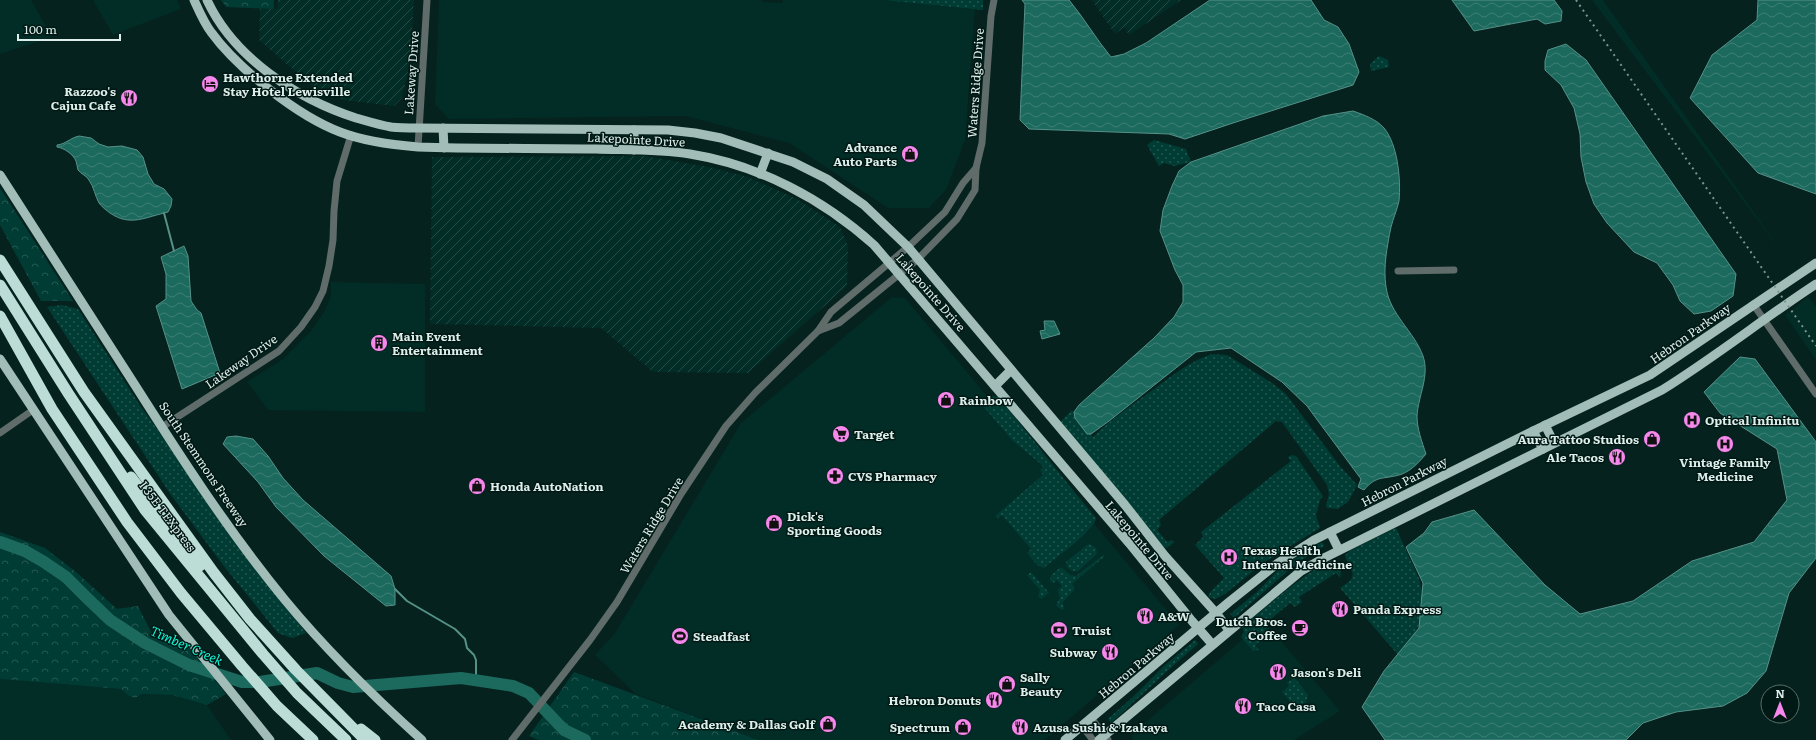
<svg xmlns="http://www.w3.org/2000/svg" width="1816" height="740" font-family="Literata,serif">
<defs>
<pattern id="industrial-furrows" width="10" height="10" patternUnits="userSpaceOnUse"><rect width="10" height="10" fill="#022c26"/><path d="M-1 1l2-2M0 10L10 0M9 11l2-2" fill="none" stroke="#264b46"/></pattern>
<pattern id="green-dots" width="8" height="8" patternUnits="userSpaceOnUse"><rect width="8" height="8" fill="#003c34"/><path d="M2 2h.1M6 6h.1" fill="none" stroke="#255852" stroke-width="1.8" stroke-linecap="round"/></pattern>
<pattern id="forest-crowns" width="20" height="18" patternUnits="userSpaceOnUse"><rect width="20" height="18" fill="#003c34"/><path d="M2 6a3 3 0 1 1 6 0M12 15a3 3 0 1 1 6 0" fill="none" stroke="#255852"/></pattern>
<pattern id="water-waves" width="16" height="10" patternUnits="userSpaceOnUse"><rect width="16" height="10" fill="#1c695e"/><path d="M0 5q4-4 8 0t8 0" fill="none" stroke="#3d7f75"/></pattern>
</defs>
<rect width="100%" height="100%" fill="#05221e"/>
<g fill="#022c26">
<polygon points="0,0 31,0 52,37 0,54"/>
<polygon points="93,0 177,0 181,9 113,35"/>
<polygon points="439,0 762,0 762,2 783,3 783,0 883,0 975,9 965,140 946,190 929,208 888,208 789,143 685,116 449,119 435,104"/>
<polygon points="1592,0 1603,0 1790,263"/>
<polygon points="331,282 425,284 425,412 268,410 247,382 283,359 310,332 324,312 331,296"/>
<polygon points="892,297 905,298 1179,625 1045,740 758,740 636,694 595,655 615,633 741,423"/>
<polygon points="1808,297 1816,307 1816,360 1785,315"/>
<polygon points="1264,621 1340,711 1294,740 1132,740 1133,733"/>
<polygon points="0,679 121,689 129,696 135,698 142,694 172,695 207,705 231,740 0,740"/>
</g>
<g fill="url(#industrial-furrows)">
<polygon points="278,0 414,0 410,62 402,98 394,106 343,100 312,86 259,40 260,9 277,9"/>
<polygon points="1092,0 1181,0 1129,35 1124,27 1115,34"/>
<polygon points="645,156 714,168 748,177 797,199 840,227 848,246 847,286 748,373 653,372 601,328 430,324 432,157"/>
</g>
<g fill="url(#green-dots)">
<polygon points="883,0 983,0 983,10"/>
<polygon points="1379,56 1388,60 1389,67 1371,71 1370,64"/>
<polygon points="1154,140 1186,149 1191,162 1174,166 1164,163 1159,166 1147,145"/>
<polygon points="62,305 78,309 141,407 306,633 292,638 278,633 223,565 171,495 47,307"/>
<path d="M1212,354L1227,355L1272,383L1286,394L1339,465L1357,485L1348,502L1338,509L1327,508L1326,505L1329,494L1327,485L1282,422L1276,421L1159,520L1161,525L1157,530L1167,542L1171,540L1174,542L1167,548L1164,547L1059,423L1072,410L1093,437C1112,418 1132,405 1154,389C1172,376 1190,361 1212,354Z"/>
<path d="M992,396L998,397C1032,437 1062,478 1096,518C1095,530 1054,559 1044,568L1037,565L1027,553L1031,549L1002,515L998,518L995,516L1043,475L1040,470L1043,466L1012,440L983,406V403L990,398L992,399Z"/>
<polygon points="1292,455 1296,456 1323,496 1320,500 1316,515 1320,528 1263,563 1225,594 1215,599 1208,597 1210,592 1224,578 1195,545 1203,537 1201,532 1291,461 1288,457"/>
<path d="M1396,528L1420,581L1423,599L1420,623L1410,642L1399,656L1340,588C1362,574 1350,574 1345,555L1351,550Z"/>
<polygon points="1320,543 1323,543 1324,546 1297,563 1234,618 1230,614 1257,592 1280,568"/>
<polygon points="1090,544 1096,548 1097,554 1078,571 1072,571 1067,567 1066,562 1087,545"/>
<polygon points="1103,555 1105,556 1072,584 1075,589 1062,603 1064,608 1063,610 1060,609 1056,605 1060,598 1058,590 1062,586 1057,580 1053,583 1050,581 1051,575 1061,567 1070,575 1076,576"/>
<path d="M1330,561L1334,562L1341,571L1340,578L1336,573L1299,597L1302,602L1295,607L1290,603L1265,624L1269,629L1267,632L1261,633L1259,642L1255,645L1259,650L1253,651L1241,637L1244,632L1242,627C1271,604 1297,578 1330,561Z"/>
<polygon points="1031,572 1049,593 1041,599 1038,596 1040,590 1027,575"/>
<path d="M1195,640L1198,643L1197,645C1167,670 1140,697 1111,723L1108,719L1137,693L1164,666Z"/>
<polygon points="1294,677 1308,695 1306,702 1296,708 1282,692 1289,686 1287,683"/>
</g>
<g fill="url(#forest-crowns)">
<polygon points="221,0 274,0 274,9 226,7"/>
<polygon points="0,188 73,301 41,301 0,225"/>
<polygon points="0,532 45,548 76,572 117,609 138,606 154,638 183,640 226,694 207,705 172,695 142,694 135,698 129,696 121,689 0,679"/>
<polygon points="574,672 758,740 539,740 529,736"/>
</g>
<g fill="url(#water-waves)" stroke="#569188">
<path d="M1022,0H1069C1084,18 1096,39 1111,57L1124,54L1146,43L1210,0H1311L1324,20L1338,27L1349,44L1359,72L1353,85L1236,122L1185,139L1169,134L1029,129L1020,120L1025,4Z"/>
<polygon points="1452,0 1554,0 1562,11 1561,21 1545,24 1537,19 1474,31"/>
<polygon points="1758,0 1816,0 1816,194 1758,173 1690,98 1712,55 1757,20"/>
<polygon points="1566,44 1586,60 1736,274 1733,296 1711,311 1694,314 1680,301 1673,285 1657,263 1634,252 1607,223 1594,204 1586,182 1581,157 1580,134 1574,108 1561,85 1545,70 1545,61 1548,50"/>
<path d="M1353,111C1364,115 1376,119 1384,128C1398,145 1401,180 1399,201C1397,210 1393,219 1391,227C1387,247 1383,267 1386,287C1390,315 1414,331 1423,356C1430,376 1418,396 1417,416C1417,429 1422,442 1426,454C1419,462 1412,470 1402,474C1385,480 1377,474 1364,490L1358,487L1361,479L1307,406L1282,382L1231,348L1196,352L1109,421L1091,434H1087L1075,418L1074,412L1079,405L1154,338L1174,317L1183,302V285L1175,270L1160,231L1163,210L1172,186L1179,171L1191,162L1323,116Z"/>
<path d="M79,136L91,138L99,144L108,147L122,146L137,150L143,157L148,174L154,184L164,189L172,199L171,206L168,212C146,217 130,227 110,213C107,211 101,206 99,203C95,196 94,187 89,180C87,176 81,174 78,170C77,167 77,164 76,161C73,154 64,148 57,147V145C66,144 70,138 79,136Z"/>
<polygon points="184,246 188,256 191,301 197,310 201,313 220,373 182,389 156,306 166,299 166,274 161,257"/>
<polygon points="1044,321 1054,321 1060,334 1042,339 1040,331 1045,330"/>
<polygon points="1740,357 1755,359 1816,442 1816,558 1789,593 1766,671 1747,693 1723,706 1676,712 1643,723 1626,740 1385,740 1362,707 1384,671 1419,628 1423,583 1406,547 1424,533 1432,522 1474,510 1545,585 1580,614 1633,601 1692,561 1754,542 1787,500 1777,449 1720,413 1704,392"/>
<polygon points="236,436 253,439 268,456 283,478 303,500 391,576 395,589 395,605 386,606 324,556 276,507 258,482 223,444 227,437"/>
</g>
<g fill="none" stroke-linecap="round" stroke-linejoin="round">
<g stroke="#569188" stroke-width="2">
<polyline points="164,213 174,251"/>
<polyline points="395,589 407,601 455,629 465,639 467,648 474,655 476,660 476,680"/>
</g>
<polyline stroke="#1c695e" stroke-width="12" points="0,542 25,551 44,562 66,577 86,597 110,620 145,643 189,665 242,682 260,682 317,673 338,683 353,687 461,678 513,686 529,693 564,730 585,740"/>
<g stroke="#5f6c69" stroke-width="7">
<polyline points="418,147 427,0"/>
<polyline points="1398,271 1454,270"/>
<polyline points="1753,304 1816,394"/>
<polyline points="818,331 839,323 918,259 957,219 975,190 976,168 982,143 991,16 994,0"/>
<polyline points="162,427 279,351 301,327 315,307 323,291 329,266 333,240 334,211 337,181 351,135"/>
<polyline points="0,433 33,410"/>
<polyline points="1091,718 1108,740"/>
<polyline points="1082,726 1093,740"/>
<polyline points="512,740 590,640 617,602 681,494 726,426 755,393 818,331 831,312 908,247 945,212 963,183 976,168"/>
</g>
<g stroke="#a2bdb7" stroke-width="9">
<path d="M194,0C199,11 204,23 211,32C238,69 298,116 340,132C363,141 394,145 418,147C478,149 537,148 596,149C628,150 659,149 690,154C759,165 823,199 874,245L1129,543L1192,621L1212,644"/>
<path d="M207,0C234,58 297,99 356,118C367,121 379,125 391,127C400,128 409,128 418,128L668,130L695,133L721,138L793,162L827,179L864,205L908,247L1125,505L1165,556L1216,613L1229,630"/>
<polyline points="443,128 444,148"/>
<polyline points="634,150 634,130"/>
<polyline points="760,174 768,153"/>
<path d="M0,175C44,244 88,313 133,382C180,456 229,532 285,600C327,651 373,696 422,740"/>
<polyline points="0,359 169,615 270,740"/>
<polyline points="995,386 1011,370"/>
<polyline points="1545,425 1554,443"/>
<polyline points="1533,431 1543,449"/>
<polyline points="1330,532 1339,550"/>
<polyline points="1065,740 1229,602 1278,563 1314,540 1533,431 1650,375 1816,263"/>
<path d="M1099,740L1301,571L1326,557L1662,390C1715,357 1764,318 1816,284"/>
</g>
<g stroke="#bcddd6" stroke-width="11">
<polyline points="0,260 84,392 214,573 250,619 296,670 365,740"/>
<polyline points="0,285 68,393 145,510 263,654 297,693 346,740"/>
<polyline points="0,316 52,409 127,522 181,593 242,666 277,706 313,740"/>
<polyline points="131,477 200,566"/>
<polyline points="361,729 375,740"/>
</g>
<polyline stroke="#7d938f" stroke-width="2" stroke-dasharray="2 4" stroke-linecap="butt" points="1576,0 1816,346"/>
</g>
<defs>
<g id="hotel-disc" transform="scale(0.9)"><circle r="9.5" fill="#f688ec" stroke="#001915"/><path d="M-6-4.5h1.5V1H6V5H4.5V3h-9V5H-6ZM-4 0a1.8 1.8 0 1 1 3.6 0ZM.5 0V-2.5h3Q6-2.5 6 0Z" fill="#111"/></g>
<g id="restaurant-disc" transform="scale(0.9)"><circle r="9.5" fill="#f688ec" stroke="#001915"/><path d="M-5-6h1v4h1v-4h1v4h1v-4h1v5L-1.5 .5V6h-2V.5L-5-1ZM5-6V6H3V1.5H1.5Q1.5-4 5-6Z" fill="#111"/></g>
<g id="shop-disc" transform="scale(0.9)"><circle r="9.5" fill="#f688ec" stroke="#001915"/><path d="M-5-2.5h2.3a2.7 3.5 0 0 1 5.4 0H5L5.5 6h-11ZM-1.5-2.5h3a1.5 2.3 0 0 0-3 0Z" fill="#111"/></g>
<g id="building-disc" transform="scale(0.9)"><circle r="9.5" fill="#f688ec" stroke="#001915"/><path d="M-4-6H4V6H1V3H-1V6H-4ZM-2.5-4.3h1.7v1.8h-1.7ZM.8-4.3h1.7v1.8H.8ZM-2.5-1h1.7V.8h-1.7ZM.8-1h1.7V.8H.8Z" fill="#111"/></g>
<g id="hospital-disc" transform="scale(0.9)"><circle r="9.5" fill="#f688ec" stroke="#001915"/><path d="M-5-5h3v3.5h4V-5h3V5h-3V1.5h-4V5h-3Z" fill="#111"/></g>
<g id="supermarket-disc" transform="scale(0.9)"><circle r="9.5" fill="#f688ec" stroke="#001915"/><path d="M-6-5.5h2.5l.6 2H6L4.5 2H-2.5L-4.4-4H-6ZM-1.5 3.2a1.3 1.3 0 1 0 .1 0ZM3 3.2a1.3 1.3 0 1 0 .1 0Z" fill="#111"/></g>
<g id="pharmacy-disc" transform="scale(0.9)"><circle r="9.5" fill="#f688ec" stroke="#001915"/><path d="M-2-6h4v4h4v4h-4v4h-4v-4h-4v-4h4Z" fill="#111"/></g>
<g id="cafe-disc" transform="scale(0.9)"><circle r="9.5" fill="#f688ec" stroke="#001915"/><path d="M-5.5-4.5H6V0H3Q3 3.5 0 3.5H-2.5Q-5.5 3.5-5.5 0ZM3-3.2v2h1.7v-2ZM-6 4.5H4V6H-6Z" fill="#111"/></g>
<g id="bank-disc" transform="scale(0.9)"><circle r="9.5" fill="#f688ec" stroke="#001915"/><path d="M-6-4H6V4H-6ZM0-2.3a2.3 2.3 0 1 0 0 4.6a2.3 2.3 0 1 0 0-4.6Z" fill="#111"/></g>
<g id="stadium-disc" transform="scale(0.9)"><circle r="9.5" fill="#f688ec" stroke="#001915"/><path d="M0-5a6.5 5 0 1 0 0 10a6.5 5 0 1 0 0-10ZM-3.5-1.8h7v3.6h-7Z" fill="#111"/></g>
</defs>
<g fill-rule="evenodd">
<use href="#hotel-disc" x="210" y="84"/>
<use href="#restaurant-disc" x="129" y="98"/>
<use href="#shop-disc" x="910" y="154"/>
<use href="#building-disc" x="379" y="343"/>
<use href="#shop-disc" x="946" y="400"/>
<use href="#hospital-disc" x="1692" y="420"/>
<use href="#supermarket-disc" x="841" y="434"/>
<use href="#shop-disc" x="1652" y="439"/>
<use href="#hospital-disc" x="1725" y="444"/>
<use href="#restaurant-disc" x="1617" y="457"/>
<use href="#pharmacy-disc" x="835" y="476"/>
<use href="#shop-disc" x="477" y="486"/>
<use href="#shop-disc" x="774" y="523"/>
<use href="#hospital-disc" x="1229" y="557"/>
<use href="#restaurant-disc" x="1340" y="609"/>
<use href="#restaurant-disc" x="1145" y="616"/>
<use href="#cafe-disc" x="1300" y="628"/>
<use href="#bank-disc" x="1059" y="630"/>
<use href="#stadium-disc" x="680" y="636"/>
<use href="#restaurant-disc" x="1110" y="652"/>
<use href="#restaurant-disc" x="1278" y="672"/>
<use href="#shop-disc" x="1007" y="684"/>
<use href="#restaurant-disc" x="994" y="700"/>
<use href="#restaurant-disc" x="1243" y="706"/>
<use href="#shop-disc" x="828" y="724"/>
<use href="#shop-disc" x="963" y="727"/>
<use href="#restaurant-disc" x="1020" y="727"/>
</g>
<g text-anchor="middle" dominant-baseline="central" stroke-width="3" stroke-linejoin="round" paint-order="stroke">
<g font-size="12" fill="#deeeea" stroke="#001915">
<text transform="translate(411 73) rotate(-86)">Lakeway Drive</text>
<text transform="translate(975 83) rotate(-86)">Waters Ridge Drive</text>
<text transform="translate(636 139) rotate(3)">Lakepointe Drive</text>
<text transform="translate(931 292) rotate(49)">Lakepointe Drive</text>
<text transform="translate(1690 333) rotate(-35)">Hebron Parkway</text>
<text transform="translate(241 361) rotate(-35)">Lakeway Drive</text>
<text transform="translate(204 464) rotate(56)">South Stemmons Freeway</text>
<text transform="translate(1404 481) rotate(-27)">Hebron Parkway</text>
<text transform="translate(168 516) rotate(53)">I 35E TEXpress</text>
<text transform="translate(651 525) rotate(-59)">Waters Ridge Drive</text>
<text transform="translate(1140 540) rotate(50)">Lakepointe Drive</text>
<text transform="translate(1136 665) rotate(-40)">Hebron Parkway</text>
</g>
<g font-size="12" font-weight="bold" fill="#deeeea" stroke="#001915" text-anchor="start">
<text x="223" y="77">Hawthorne Extended<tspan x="223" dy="14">Stay Hotel Lewisville</tspan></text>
<text x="116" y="91" text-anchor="end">Razzoo's<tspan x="116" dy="14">Cajun Cafe</tspan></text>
<text x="897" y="147" text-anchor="end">Advance<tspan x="897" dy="14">Auto Parts</tspan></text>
<text x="392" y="336">Main Event<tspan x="392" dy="14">Entertainment</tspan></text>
<text x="959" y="400">Rainbow</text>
<text x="1705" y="420">Optical Infinitu</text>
<text x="854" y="434">Target</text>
<text x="1639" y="439" text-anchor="end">Aura Tattoo Studios</text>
<text x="1604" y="457" text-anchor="end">Ale Tacos</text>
<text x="1725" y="462" text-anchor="middle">Vintage Family<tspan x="1725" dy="14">Medicine</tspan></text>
<text x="848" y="476">CVS Pharmacy</text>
<text x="490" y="486">Honda AutoNation</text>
<text x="787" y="516">Dick's<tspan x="787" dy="14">Sporting Goods</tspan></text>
<text x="1242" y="550">Texas Health<tspan x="1242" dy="14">Internal Medicine</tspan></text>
<text x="1353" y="609">Panda Express</text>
<text x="1158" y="616">A&amp;W</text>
<text x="1287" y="621" text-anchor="end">Dutch Bros.<tspan x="1287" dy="14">Coffee</tspan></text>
<text x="1072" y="630">Truist</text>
<text x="693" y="636">Steadfast</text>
<text x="1097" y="652" text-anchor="end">Subway</text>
<text x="1291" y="672">Jason's Deli</text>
<text x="1020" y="677">Sally<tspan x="1020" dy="14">Beauty</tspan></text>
<text x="981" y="700" text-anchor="end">Hebron Donuts</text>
<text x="1256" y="706">Taco Casa</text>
<text x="815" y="724" text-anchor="end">Academy &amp; Dallas Golf</text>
<text x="950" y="727" text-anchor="end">Spectrum</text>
<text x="1033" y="727">Azusa Sushi &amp; Izakaya</text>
</g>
<g font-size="13" font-style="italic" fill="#14f6da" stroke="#001915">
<text transform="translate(187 645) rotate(24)">Timber Creek</text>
</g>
</g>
<g transform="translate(1780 704)"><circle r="19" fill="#001915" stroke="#596e6a"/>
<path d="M0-3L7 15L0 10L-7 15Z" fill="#f688ec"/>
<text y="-6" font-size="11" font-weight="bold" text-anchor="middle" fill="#deeeea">N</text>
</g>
<path d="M18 34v6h102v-6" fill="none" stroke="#deeeea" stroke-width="2"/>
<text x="24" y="34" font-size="12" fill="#deeeea" stroke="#001915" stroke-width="3" paint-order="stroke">100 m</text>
</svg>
